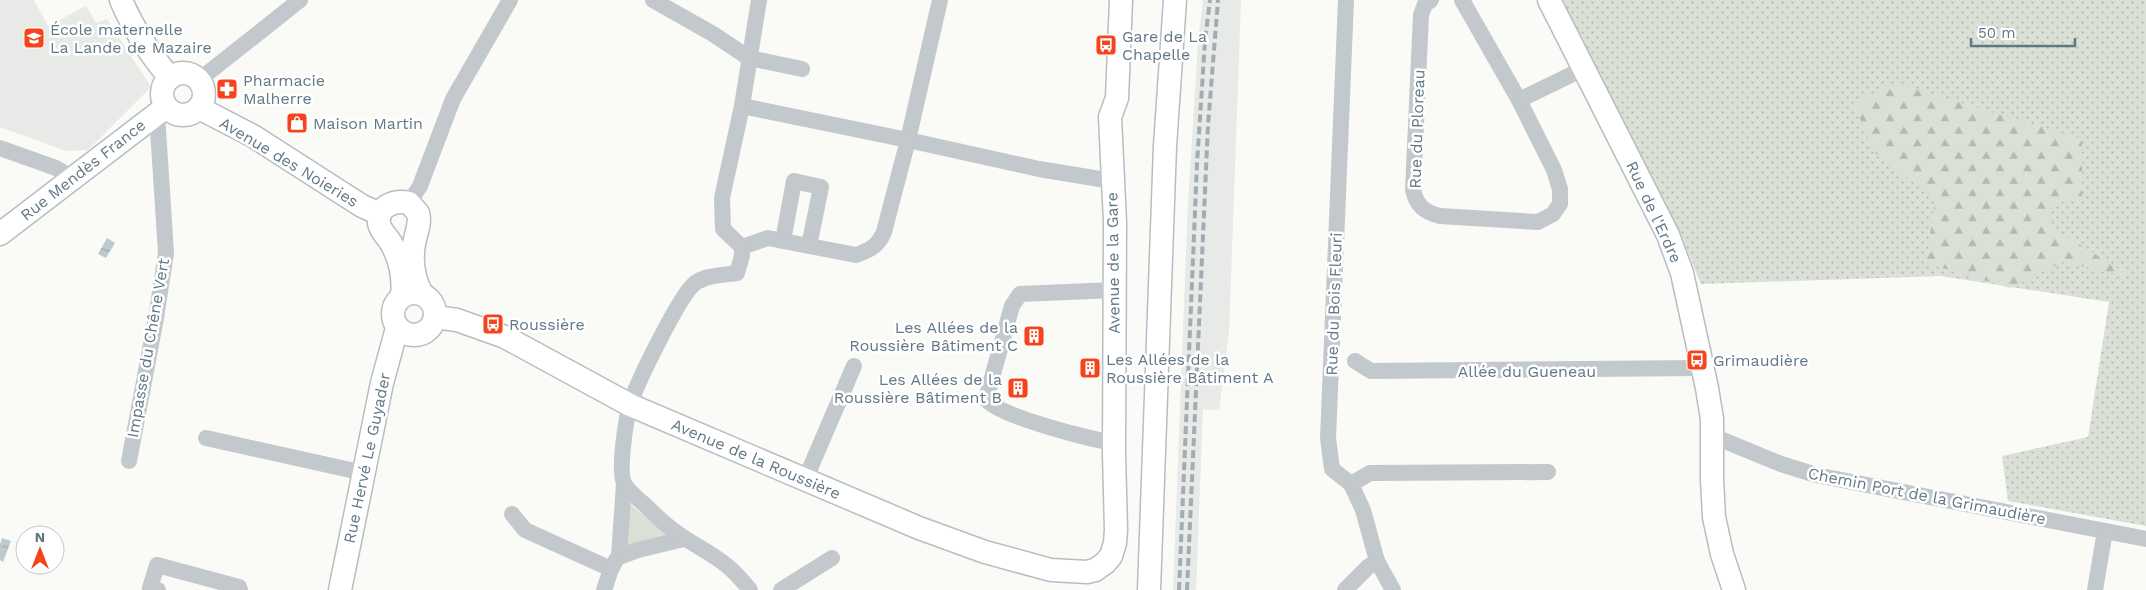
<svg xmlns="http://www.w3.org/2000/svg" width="2146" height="590" font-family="'Work Sans',sans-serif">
<defs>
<pattern id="grass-dots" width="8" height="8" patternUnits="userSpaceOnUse" patternTransform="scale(1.25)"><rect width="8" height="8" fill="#dae0d6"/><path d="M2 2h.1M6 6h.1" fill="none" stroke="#b4bab3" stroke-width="1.8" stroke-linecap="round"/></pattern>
<pattern id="forest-firs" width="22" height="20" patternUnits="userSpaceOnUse" patternTransform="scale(1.25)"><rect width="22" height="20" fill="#dae0d6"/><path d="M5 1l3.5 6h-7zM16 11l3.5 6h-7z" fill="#b4bab3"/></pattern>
<pattern id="water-ripples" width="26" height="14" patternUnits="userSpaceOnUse" patternTransform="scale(1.25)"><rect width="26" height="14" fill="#bdcace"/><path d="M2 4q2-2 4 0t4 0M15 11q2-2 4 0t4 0" fill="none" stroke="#9da9ad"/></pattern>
</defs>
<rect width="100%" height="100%" fill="#fafaf7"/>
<g fill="#e8eae8">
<polygon points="0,0 34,0 48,26 86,6 96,23 107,19 151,87 88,150 66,151 0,127"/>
<polygon points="1203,0 1241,0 1229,332 1219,410 1203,409 1196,590 1173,590 1188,202 1198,42"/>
</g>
<polygon fill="url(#grass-dots)" points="1559,0 2146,0 2146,526 2008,501 2002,456 2088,437 2109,302 1941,276 1701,284 1680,233"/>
<polygon fill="url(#forest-firs)" points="1895,83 2082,139 2082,198 2048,205 2053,228 2132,277 2063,262 2010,288 1926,263 1935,199 1873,151 1854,103"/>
<polygon fill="#dae0d6" points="630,504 670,537 627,546"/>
<g fill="url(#water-ripples)">
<polygon points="107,238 115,243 106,258 98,254"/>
<polygon points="2,538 11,541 3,562 0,560 0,544"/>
</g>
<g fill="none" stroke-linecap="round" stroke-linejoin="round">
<g stroke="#b7bec3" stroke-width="25">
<g id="secondary">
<path d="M121,0C133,29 150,54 170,78"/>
<polyline points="1549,0 1668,235 1682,273 1707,388 1712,419 1712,479 1714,517 1722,554 1734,590"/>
<circle cx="183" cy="94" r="21"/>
<polyline points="199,108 253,136 362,206 380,214"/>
<polyline points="0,234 166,107"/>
<circle cx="414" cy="314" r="21"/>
<path d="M402,296C404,278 400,259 391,243C387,236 380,231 379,223C377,205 396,200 409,203L418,213C421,224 416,232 414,244C411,262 413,278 422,294"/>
<polyline points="435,317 457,320 505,337 630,405 919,528 985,552 1051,570 1087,572 1095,570 1105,563 1111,556 1115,543 1116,530 1114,454 1115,222 1110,117 1117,98 1121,0"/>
<polyline points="340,590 382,383 397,328"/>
<polyline points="1149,590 1165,146 1175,0"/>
</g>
</g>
<g stroke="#c2c8cc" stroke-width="16">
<polyline points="653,0 713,34 749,58 802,69"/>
<polyline points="940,0 908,140 1039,169 1112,181"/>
<polyline points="1346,0 1328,438 1332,469 1351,484 1363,510 1377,561 1393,590"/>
<path d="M1431,0L1425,4L1421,15L1413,190C1417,206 1424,212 1440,216L1538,222L1553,214L1560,204V189L1554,170L1519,100L1462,0"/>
<polyline points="199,80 300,0"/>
<polyline points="1519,100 1585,68"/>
<polyline points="0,148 56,168 72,178"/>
<polyline points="409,203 420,186 453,99 510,0"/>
<polyline points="783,241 794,181 821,187 809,246"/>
<path d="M742,247L768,238L856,255C870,250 878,246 884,232L908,140L742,106"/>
<path d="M1114,290L1020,294L1012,306L986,399C994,415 1093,440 1114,443"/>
<polyline points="1355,361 1371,371 1703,368"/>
<polyline points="206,438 364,473"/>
<polyline points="1713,439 1720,439 1781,464 1816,475 2146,539"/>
<polyline points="129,461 156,318 166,253 157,114"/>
<polyline points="805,480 854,366"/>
<polyline points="624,483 619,557 638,550 684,539"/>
<polyline points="1351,484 1370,473 1548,472"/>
<polyline points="512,514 525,530 611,569"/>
<polyline points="158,590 150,588 157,565 239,587 240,590"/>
<polyline points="604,590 611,569 616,560"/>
<path d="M750,590C728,562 715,557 686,539C671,530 657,517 645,505C639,500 628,491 624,483C618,471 626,419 630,405C636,384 679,297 694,284C705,275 724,275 737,273L742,256V247L723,229L722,198L742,106L759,0"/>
<polyline points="781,590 832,558"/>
<polyline points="1345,590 1368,567 1377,561"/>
<polyline points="2095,590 2105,531"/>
</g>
<use href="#secondary" stroke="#fff" stroke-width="22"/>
<g stroke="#a3acb2" stroke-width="4" stroke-dasharray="8 4" stroke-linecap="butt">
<polyline points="1179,590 1197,164 1205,41 1210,0"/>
<polyline points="1187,590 1208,125 1218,0"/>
</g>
</g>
<defs>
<g id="school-square" transform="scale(1.125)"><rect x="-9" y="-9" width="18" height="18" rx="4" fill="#f4431d" stroke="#fff"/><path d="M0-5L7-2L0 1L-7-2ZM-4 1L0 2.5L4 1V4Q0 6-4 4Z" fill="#fff"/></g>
<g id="bus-square" transform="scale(1.125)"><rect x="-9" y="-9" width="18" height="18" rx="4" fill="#f4431d" stroke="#fff"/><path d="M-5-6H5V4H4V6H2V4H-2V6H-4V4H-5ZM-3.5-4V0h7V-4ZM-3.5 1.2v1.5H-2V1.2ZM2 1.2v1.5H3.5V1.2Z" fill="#fff"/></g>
<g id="pharmacy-square" transform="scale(1.125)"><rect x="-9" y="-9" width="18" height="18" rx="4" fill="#f4431d" stroke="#fff"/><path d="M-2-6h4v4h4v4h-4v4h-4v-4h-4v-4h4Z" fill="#fff"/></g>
<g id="shop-square" transform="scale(1.125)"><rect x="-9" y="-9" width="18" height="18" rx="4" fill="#f4431d" stroke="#fff"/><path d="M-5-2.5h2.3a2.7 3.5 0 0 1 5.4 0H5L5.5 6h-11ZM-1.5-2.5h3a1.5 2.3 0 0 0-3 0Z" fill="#fff"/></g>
<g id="building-square" transform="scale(1.125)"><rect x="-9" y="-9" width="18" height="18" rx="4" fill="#f4431d" stroke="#fff"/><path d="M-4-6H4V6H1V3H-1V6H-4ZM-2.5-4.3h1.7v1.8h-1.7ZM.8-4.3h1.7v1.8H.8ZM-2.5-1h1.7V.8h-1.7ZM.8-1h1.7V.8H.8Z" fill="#fff"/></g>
</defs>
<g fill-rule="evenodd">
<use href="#school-square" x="34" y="38"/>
<use href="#bus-square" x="1106" y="45"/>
<use href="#pharmacy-square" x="227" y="89"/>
<use href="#shop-square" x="297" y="123"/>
<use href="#bus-square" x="493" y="324"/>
<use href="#building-square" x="1034" y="336"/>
<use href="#bus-square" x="1697" y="360"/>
<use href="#building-square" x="1090" y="368"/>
<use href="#building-square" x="1018" y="388"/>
</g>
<g text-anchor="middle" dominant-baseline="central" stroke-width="5" stroke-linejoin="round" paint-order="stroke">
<g font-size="16" fill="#627885" stroke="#fff" text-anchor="start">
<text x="50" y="29">École maternelle<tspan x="50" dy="18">La Lande de Mazaire</tspan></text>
<text x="1122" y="36">Gare de La<tspan x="1122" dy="18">Chapelle</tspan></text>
<text x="243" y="80">Pharmacie<tspan x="243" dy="18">Malherre</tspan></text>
<text x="313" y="123">Maison Martin</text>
<text x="509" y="324">Roussière</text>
<text x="1018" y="327" text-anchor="end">Les Allées de la<tspan x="1018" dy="18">Roussière Bâtiment C</tspan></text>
<text x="1106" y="359">Les Allées de la<tspan x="1106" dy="18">Roussière Bâtiment A</tspan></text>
<text x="1713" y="360">Grimaudière</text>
<text x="1002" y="379" text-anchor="end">Les Allées de la<tspan x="1002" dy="18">Roussière Bâtiment B</tspan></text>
</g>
<g font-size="16" fill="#627885" stroke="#fff">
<text transform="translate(1417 129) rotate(-88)">Rue du Ploreau</text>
<text transform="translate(289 162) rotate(31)">Avenue des Noieries</text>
<text transform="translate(83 170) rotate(-38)">Rue Mendès France</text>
<text transform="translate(1654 212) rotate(65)">Rue de l'Erdre</text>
<text transform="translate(1113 263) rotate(-91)">Avenue de la Gare</text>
<text transform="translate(1334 304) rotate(-88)">Rue du Bois Fleuri</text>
<text transform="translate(148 348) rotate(-80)">Impasse du Chêne Vert</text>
<text x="1527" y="371">Allée du Gueneau</text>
<text transform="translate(367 458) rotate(-78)">Rue Hervé Le Guyader</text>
<text transform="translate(756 459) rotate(23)">Avenue de la Roussière</text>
<text transform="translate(1927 496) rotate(11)">Chemin Port de la Grimaudière</text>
</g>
</g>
<g transform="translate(40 550)"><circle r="24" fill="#ffffff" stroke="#c0c9ce"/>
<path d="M0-4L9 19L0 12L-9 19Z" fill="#f4431d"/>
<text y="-8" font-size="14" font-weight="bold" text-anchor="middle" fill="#627885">N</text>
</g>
<path d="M1971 38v8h104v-8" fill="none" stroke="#627885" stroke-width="2.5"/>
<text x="1978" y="38" font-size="15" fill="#627885" stroke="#ffffff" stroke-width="4" paint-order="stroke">50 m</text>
</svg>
